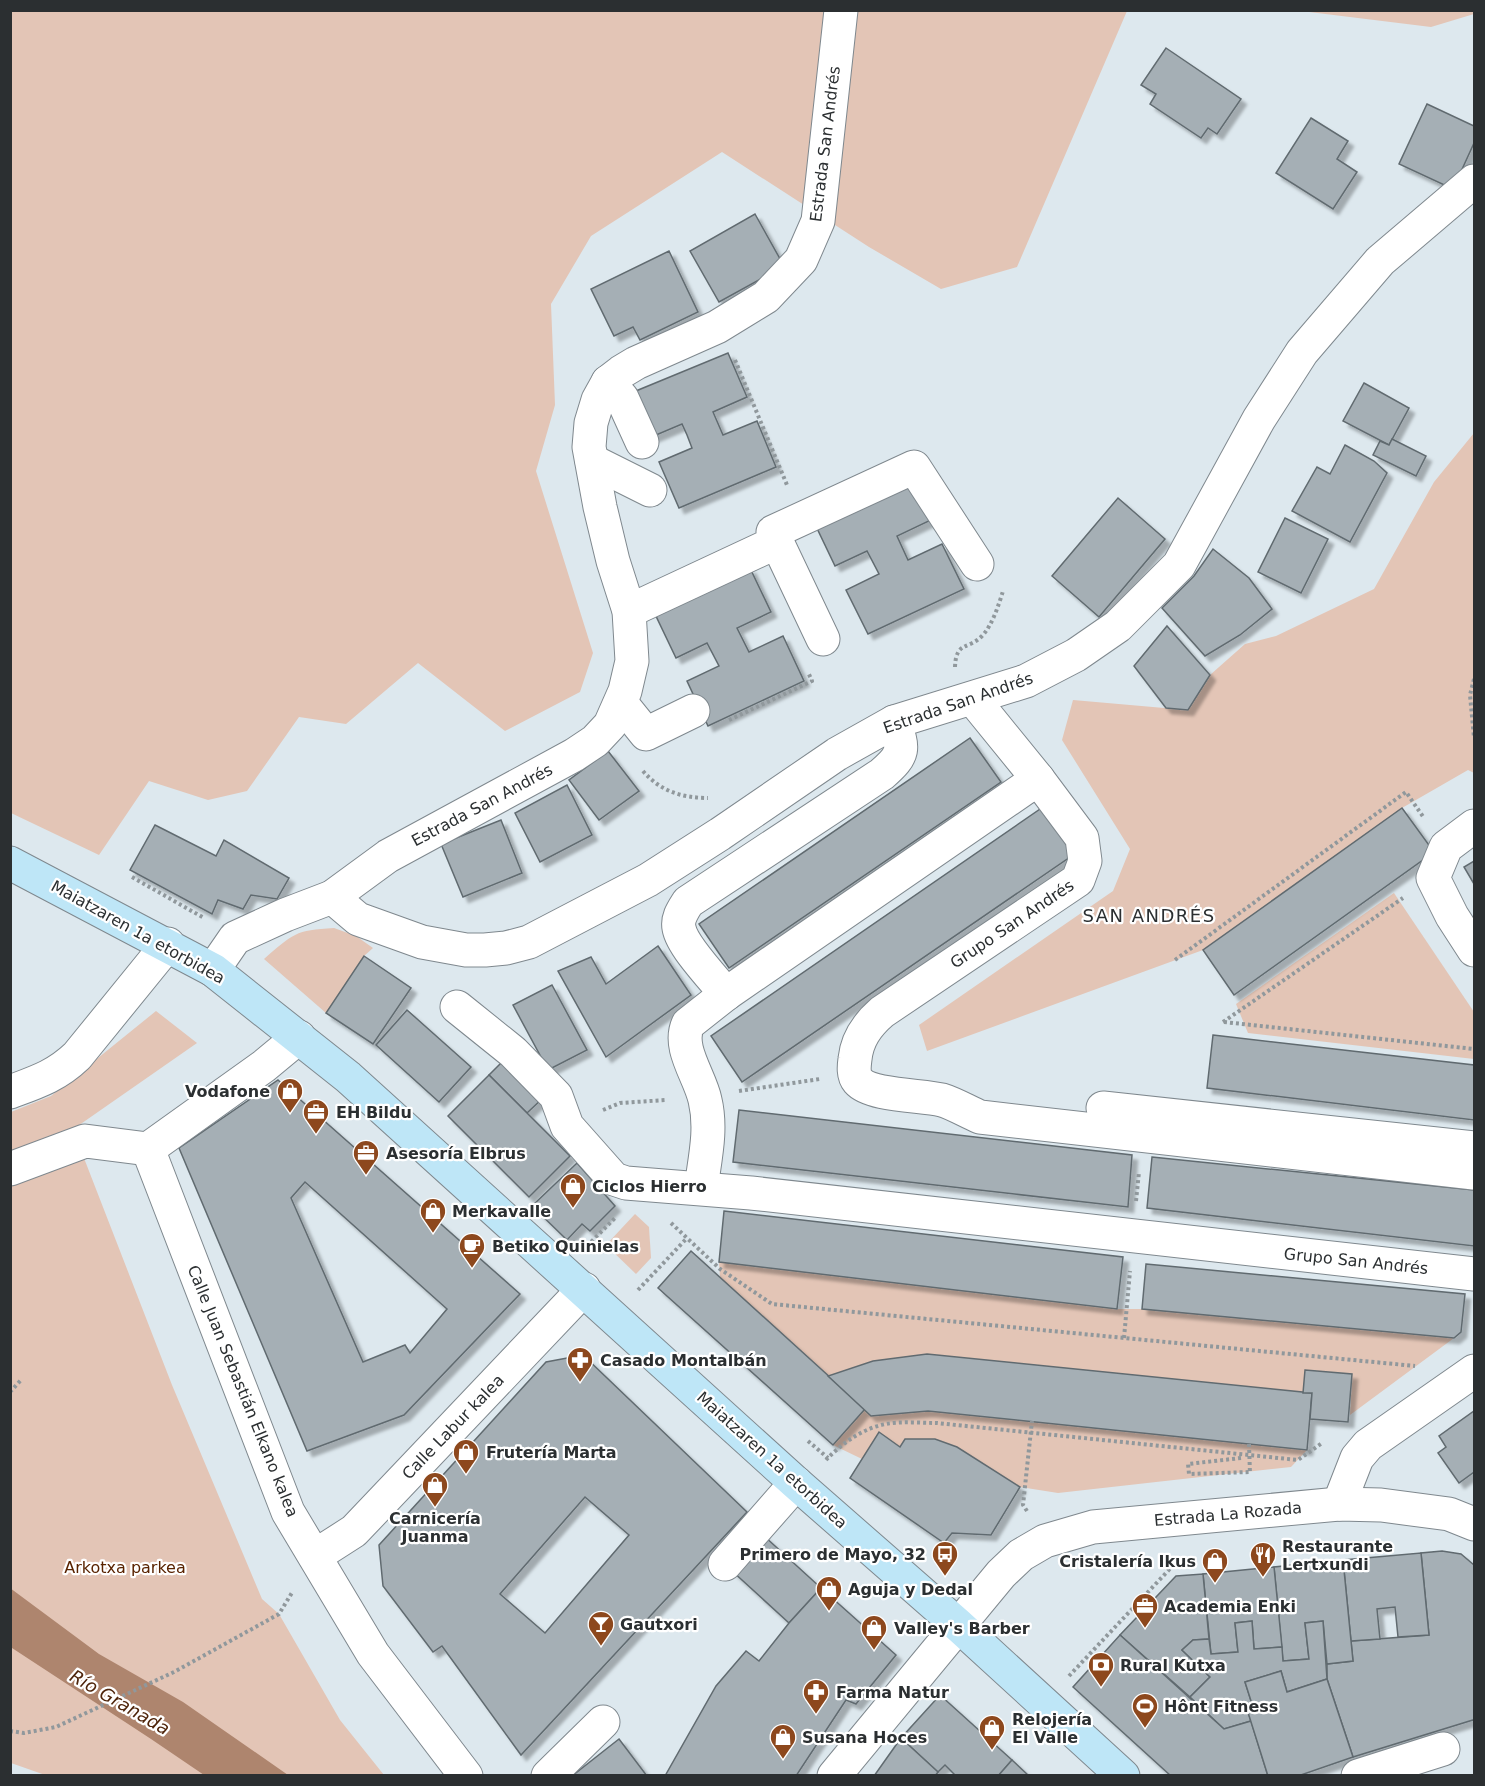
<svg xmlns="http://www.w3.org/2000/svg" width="1485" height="1786" font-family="'DejaVu Sans',sans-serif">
<defs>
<filter id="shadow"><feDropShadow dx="5.5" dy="5.5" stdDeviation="1.5" flood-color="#0004"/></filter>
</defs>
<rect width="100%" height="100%" fill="#dde8ee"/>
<g fill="#e3c5b6">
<polygon points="1474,10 1474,14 1431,27 1301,11"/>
<polygon points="11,11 1127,11 1017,267 941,289 869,247 722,152 591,236 551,304 555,405 536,471 593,653 580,692 505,731 418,663 346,724 299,717 247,791 208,800 149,781 99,855 11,813"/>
<polygon points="1474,433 1474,773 1468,770 1402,808 1203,950 927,1051 919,1025 1113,891 1130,849 1062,740 1073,700 1187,710 1210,675 1245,644 1276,636 1374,589 1434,482"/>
<polygon points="1394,893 1474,1012 1474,1059 1248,1033 1236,1004"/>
<path d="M334,928L356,936L373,948L364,956L326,1013L264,959C293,934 295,930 334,928Z"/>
<polygon points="156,1011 197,1043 62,1137 11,1156 11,1112 51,1096"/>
<polygon points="82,1153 172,1385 262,1599 279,1614 340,1720 384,1775 48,1776 11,1763 11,1181"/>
<polygon points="635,1214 649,1227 651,1258 636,1274 606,1245"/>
<polygon points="719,1262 1117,1309 1142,1309 1454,1338 1350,1415 1352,1374 1306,1370 1303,1393 927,1354 873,1361 828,1376 720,1278"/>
<polygon points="865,1409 872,1416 928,1411 1307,1450 1291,1467 1058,1493 1020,1487 957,1447 935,1439 900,1447 879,1432 862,1459 833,1445"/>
</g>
<polygon fill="#ae856e" points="10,1588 99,1654 183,1702 288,1775 204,1775 151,1739 12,1648"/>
<g fill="#a5afb5" stroke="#616b70" stroke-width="1.5" fill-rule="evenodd" filter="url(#shadow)">
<polygon points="1166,48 1241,99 1217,134 1208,128 1201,138 1150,104 1156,94 1141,85"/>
<polygon points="1427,104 1474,126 1474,143 1453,189 1399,164"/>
<polygon points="1311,118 1348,141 1337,159 1357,172 1333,209 1276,173"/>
<polygon points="755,214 784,266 719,302 690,251"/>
<polygon points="669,251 698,312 640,340 633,327 614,336 591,289"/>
<polygon points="728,353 747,397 713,412 723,435 757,421 776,467 679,508 659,462 692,448 687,435 682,424 649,438 631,393"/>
<polygon points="1364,383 1409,408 1389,445 1343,421"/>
<polygon points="1392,439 1426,456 1416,476 1373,455 1380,441 1389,445"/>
<polygon points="1345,445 1374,461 1387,473 1350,542 1292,511 1317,467 1330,474"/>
<polygon points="910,476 931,520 897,536 908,560 942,544 964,589 868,634 846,590 879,574 867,551 835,566 814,522"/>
<polygon points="1118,498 1165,539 1099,617 1052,576"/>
<polygon points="1285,518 1328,539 1301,593 1258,572"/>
<polygon points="1213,549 1249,578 1272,609 1240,635 1205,656 1162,608 1194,576"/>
<polygon points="750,568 771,612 737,628 749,652 783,636 804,681 708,726 687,681 719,666 707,643 676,658 655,614"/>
<polygon points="1167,626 1210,675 1188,710 1166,708 1134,666"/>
<polygon points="970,738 1001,782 729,968 699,924"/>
<polygon points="608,751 639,791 599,820 569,780"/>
<polygon points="567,785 592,835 540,862 515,813"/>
<polygon points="1043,807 1073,855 742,1082 711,1036"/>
<polygon points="1402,808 1434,852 1234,995 1203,950"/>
<polygon points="501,820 522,873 463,897 441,844"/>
<polygon points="155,825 216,856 224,840 289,878 277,899 251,895 243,909 218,900 212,914 130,870"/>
<polygon points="1474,861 1474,884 1464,867"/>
<polygon points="658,946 691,995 606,1057 558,971 591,957 606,984"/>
<polygon points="364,956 411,988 373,1044 326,1013"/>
<polygon points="552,985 587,1050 548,1070 513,1005"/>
<polygon points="407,1010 471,1067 439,1102 376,1045"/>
<polygon points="1213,1035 1474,1065 1474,1120 1207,1088"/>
<polygon points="507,1057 543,1098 527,1113 489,1075"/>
<polygon points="489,1075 570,1156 529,1197 448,1116"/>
<path d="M278,1080L520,1294L404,1415L307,1451L179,1148ZM305,1182L447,1309L410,1353L405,1345L363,1362L291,1198Z"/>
<polygon points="739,1110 1132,1155 1128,1207 733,1162"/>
<polygon points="1152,1157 1474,1190 1474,1246 1147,1208"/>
<polygon points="577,1163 615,1206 590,1231 582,1224 567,1240 532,1206"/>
<polygon points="724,1211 1123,1257 1117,1309 719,1262"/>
<polygon points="691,1251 865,1409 833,1445 658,1288"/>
<polygon points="1146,1264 1465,1294 1461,1332 1454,1338 1142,1309"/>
<polygon points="927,1354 1312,1393 1307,1450 928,1411 871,1416 828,1376 873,1361"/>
<path d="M583,1355L747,1512L521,1755L442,1646L433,1652L383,1586L379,1545L546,1362ZM585,1497L629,1535L545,1633L500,1594Z"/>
<polygon points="1305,1370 1352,1374 1348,1422 1310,1419 1312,1393 1303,1393"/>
<polygon points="1474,1411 1474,1472 1459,1483 1438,1453 1446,1447 1439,1436"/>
<polygon points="879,1432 900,1447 905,1439 935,1439 957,1447 1020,1487 991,1535 952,1533 944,1543 850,1478"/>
<polygon points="763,1535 821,1588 789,1623 731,1570"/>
<polygon points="1442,1551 1461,1554 1474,1565 1474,1722 1473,1720 1353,1757 1327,1679 1327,1664 1353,1661 1351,1641 1429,1635 1421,1553"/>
<polygon points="1421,1553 1429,1635 1398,1637 1395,1607 1377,1609 1380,1639 1351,1641 1343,1560"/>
<polygon points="1343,1560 1353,1661 1327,1664 1323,1621 1305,1623 1309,1659 1283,1661 1274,1567"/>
<polygon points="1274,1567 1282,1647 1254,1649 1252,1621 1235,1623 1238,1652 1211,1654 1203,1574"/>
<polygon points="1203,1574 1209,1639 1193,1640 1182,1650 1210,1677 1190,1697 1120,1635 1176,1576"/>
<polygon points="821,1588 896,1655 856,1704 846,1700 796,1776 665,1776 716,1686 746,1651 759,1661 789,1623"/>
<polygon points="1252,1621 1254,1649 1282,1647 1283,1661 1309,1659 1305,1623 1323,1621 1327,1679 1287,1692 1281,1671 1245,1682 1252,1704 1246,1706 1251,1721 1224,1729 1190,1697 1210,1677 1182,1650 1193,1640 1209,1639 1211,1654 1238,1652 1235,1623"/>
<polygon points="1120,1635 1224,1729 1251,1721 1268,1776 1171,1776 1073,1687"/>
<polygon points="1281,1671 1287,1692 1327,1679 1353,1757 1298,1776 1268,1776 1246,1706 1252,1704 1245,1682"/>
<polygon points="940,1695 1012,1760 998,1776 956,1776 945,1765 938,1772 901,1738"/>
<polygon points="901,1738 938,1772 935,1776 874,1776"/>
<polygon points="619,1739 647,1776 572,1776"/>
<polygon points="1012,1760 1029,1776 998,1776"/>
</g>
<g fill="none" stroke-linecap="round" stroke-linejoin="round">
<g stroke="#7f888e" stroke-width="35">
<g id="street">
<polyline points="608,382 622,398 642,442"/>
<polyline points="592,461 650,490"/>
<polyline points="777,542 823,639"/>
<polyline points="629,611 777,542 773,532 914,467 977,564"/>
<polyline points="973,699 1038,779"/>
<polyline points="621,703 646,734 693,711"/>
<polyline points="1474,826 1446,847 1433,878 1452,916 1474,950"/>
<polyline points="332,897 358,919 422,942 466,950 485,950 506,948 529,942 648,880 720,834 837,754 894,722 1026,681 1076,655 1118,626 1179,565 1259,419 1302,352 1380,261 1474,181"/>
<polyline points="213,970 235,938 285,915 332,897 388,856 574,755 595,741 610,725 625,691 632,661 629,611 613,561 600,507 589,447 591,423 598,400 608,382 621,372 636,363 717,327 766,297 801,260 818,221 841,10"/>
<path d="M726,994C714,979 682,946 679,928C677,918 683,910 688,902L882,774C905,754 904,749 894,722"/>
<polyline points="457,1007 513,1052 556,1096 567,1126 614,1179 626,1183 751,1193 1474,1274"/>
<polyline points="299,1037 264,1066 148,1149 288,1512 373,1654 466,1776"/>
<path d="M10,1092C37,1082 56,1076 77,1056L168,944"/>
<polyline points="1103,1108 1474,1148"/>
<polyline points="10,1169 85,1141 148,1149"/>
<path d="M701,1188C705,1158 712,1129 705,1100C700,1076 677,1048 688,1024L726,994L1038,779L1082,838L1085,861L1078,880L882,1012C867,1025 857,1039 855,1059C854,1066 853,1075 858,1081C871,1096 923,1095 942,1100C955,1104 968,1112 980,1117L1474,1173"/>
<polyline points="1339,1504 1357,1458 1368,1445 1474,1371"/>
<polyline points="315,1556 354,1531 584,1289"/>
<polyline points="725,1564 796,1483"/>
<polyline points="548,1776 603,1722"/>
<polyline points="834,1776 1001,1574 1021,1555 1045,1541 1093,1527 1339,1504 1381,1505 1449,1514 1474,1524"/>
<polyline points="1358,1776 1443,1749"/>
</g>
</g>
<g stroke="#7f888e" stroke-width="35">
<polyline id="secondary" points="10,863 213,970 348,1077 796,1483 957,1624 1123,1776"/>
</g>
<g stroke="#90989c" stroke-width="4" stroke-dasharray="3 3" stroke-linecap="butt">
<polyline points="735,360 787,485"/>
<path d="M955,667C956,641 968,650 982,636C992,626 999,604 1003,591"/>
<polyline points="1474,679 1470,695 1474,738"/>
<polyline points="729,720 812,681 808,672"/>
<path d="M643,771C660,791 682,798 708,798"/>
<polyline points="132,877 204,918"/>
<polyline points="1175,960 1406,792 1424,818"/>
<polyline points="1223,1022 1403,898"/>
<polyline points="1224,1022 1474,1049"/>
<polyline points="739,1091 820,1079"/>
<polyline points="603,1110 620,1103 666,1100"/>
<polyline points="1136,1201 1139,1172"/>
<polyline points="671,1223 720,1269 772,1304 1415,1366"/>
<polyline points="587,1246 615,1218"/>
<polyline points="638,1290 687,1238"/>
<polyline points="1124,1338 1130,1271"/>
<polyline points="10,1392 22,1379"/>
<polyline points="808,1441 828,1458"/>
<polyline points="1249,1444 1250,1474"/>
<polyline points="1241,1458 1188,1464 1189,1474 1250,1472"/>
<path d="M826,1460C841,1444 863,1428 886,1424C902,1421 921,1423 937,1423L1298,1460L1322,1443"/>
<polyline points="1027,1511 1023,1505 1032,1421"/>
<polyline points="1069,1676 1181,1557"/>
<polyline points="10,1731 24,1733 56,1727 174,1672 279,1614 293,1591"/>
</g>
<use href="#street" stroke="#fff" stroke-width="33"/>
<use href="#secondary" stroke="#bee6f7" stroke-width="33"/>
</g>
<defs>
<g id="shop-pin" transform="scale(1.35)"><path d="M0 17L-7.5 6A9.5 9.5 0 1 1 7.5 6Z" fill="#8d481d" stroke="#fff"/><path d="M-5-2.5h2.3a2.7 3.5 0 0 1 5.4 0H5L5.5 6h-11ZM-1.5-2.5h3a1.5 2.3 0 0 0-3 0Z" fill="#fff"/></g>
<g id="office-pin" transform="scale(1.35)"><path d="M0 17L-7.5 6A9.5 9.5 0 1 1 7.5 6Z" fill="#8d481d" stroke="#fff"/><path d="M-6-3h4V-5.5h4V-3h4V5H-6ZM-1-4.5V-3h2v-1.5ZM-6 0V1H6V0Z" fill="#fff"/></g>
<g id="cafe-pin" transform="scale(1.35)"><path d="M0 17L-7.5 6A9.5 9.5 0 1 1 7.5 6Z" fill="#8d481d" stroke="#fff"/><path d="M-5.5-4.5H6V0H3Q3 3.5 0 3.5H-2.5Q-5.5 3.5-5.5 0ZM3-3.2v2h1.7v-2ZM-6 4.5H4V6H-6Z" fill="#fff"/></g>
<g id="pharmacy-pin" transform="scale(1.35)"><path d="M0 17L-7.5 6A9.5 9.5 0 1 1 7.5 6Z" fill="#8d481d" stroke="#fff"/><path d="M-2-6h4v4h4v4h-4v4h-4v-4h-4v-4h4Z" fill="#fff"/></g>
<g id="bus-pin" transform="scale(1.35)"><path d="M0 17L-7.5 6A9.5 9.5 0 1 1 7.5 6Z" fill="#8d481d" stroke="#fff"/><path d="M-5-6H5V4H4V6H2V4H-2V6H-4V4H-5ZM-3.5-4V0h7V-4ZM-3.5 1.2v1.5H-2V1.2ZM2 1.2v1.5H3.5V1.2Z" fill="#fff"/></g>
<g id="restaurant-pin" transform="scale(1.35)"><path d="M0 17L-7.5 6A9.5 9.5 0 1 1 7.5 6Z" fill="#8d481d" stroke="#fff"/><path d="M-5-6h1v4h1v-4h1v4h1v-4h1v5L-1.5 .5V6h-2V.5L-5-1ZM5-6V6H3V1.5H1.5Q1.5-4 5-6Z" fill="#fff"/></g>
<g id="bar-pin" transform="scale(1.35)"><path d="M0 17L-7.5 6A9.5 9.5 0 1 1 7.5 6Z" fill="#8d481d" stroke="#fff"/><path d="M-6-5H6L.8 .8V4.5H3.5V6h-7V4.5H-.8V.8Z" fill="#fff"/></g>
<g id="bank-pin" transform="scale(1.35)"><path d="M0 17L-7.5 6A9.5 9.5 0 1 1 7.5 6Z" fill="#8d481d" stroke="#fff"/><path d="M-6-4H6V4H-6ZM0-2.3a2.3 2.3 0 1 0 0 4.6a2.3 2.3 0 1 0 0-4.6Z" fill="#fff"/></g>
<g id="stadium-pin" transform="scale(1.35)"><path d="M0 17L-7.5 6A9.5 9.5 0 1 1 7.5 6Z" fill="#8d481d" stroke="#fff"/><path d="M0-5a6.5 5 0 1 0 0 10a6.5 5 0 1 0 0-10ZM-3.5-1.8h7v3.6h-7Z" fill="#fff"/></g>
</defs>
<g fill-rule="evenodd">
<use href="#shop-pin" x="290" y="1091"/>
<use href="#office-pin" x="316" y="1112"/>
<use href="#office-pin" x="366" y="1153"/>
<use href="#shop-pin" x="573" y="1186"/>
<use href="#shop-pin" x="433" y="1211"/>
<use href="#cafe-pin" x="472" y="1246"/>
<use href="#pharmacy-pin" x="580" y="1360"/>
<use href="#shop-pin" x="466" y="1452"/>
<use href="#shop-pin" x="435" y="1485"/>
<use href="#bus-pin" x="945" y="1554"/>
<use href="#restaurant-pin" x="1263" y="1555"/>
<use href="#shop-pin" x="1215" y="1561"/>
<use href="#shop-pin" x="829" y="1589"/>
<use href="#office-pin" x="1145" y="1606"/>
<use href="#bar-pin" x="601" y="1624"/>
<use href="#shop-pin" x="874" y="1628"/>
<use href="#bank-pin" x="1101" y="1665"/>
<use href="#pharmacy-pin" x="816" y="1692"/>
<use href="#stadium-pin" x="1145" y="1706"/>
<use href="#shop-pin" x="992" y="1728"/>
<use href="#shop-pin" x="783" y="1737"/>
</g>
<g text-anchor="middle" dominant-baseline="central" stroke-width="4.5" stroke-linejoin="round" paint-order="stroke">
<g font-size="16" fill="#2b2f31" stroke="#fff">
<text transform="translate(825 144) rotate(-83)">Estrada San Andrés</text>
<text transform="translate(958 703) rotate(-19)">Estrada San Andrés</text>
<text transform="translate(482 805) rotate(-28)">Estrada San Andrés</text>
<text transform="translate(1012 924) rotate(-34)">Grupo San Andrés</text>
<text transform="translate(138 932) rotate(29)">Maiatzaren 1a etorbidea</text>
<text transform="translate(1356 1261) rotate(6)">Grupo San Andrés</text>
<text transform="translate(243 1391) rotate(68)">Calle Juan Sebastián Elkano kalea</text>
<text transform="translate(453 1427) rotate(-46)">Calle Labur kalea</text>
<text transform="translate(772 1460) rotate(42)">Maiatzaren 1a etorbidea</text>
<text transform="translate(1228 1514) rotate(-5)">Estrada La Rozada</text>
</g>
<g font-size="16" font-weight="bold" fill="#2b2f31" stroke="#fff" text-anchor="start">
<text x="270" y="1091" text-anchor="end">Vodafone</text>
<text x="336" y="1112">EH Bildu</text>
<text x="386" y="1153">Asesoría Elbrus</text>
<text x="592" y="1186">Ciclos Hierro</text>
<text x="452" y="1211">Merkavalle</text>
<text x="492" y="1246">Betiko Quinielas</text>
<text x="600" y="1360">Casado Montalbán</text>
<text x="486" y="1452">Frutería Marta</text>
<text x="435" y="1518" text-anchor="middle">Carnicería<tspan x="435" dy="18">Juanma</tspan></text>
<text x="1282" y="1546">Restaurante<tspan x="1282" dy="18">Lertxundi</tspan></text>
<text x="926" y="1554" text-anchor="end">Primero de Mayo, 32</text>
<text x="1196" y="1561" text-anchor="end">Cristalería Ikus</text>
<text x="848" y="1589">Aguja y Dedal</text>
<text x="1164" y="1606">Academia Enki</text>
<text x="620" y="1624">Gautxori</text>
<text x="894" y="1628">Valley's Barber</text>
<text x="1120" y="1665">Rural Kutxa</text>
<text x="836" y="1692">Farma Natur</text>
<text x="1164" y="1706">Hônt Fitness</text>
<text x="1012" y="1719">Relojería<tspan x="1012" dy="18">El Valle</tspan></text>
<text x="802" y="1737">Susana Hoces</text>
</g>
<g font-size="16" fill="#592300" stroke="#fff">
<text x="125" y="1567">Arkotxa parkea</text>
</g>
<g font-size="18" letter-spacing="1.5" fill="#2b2f31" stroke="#fff">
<text x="1149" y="915">SAN ANDRÉS</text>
</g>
<g font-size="18" font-style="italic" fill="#4f250b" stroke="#fff">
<text transform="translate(120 1702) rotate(30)">Río Granada</text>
</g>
</g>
<rect width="1485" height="1786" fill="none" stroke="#2b2f31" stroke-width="24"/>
</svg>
